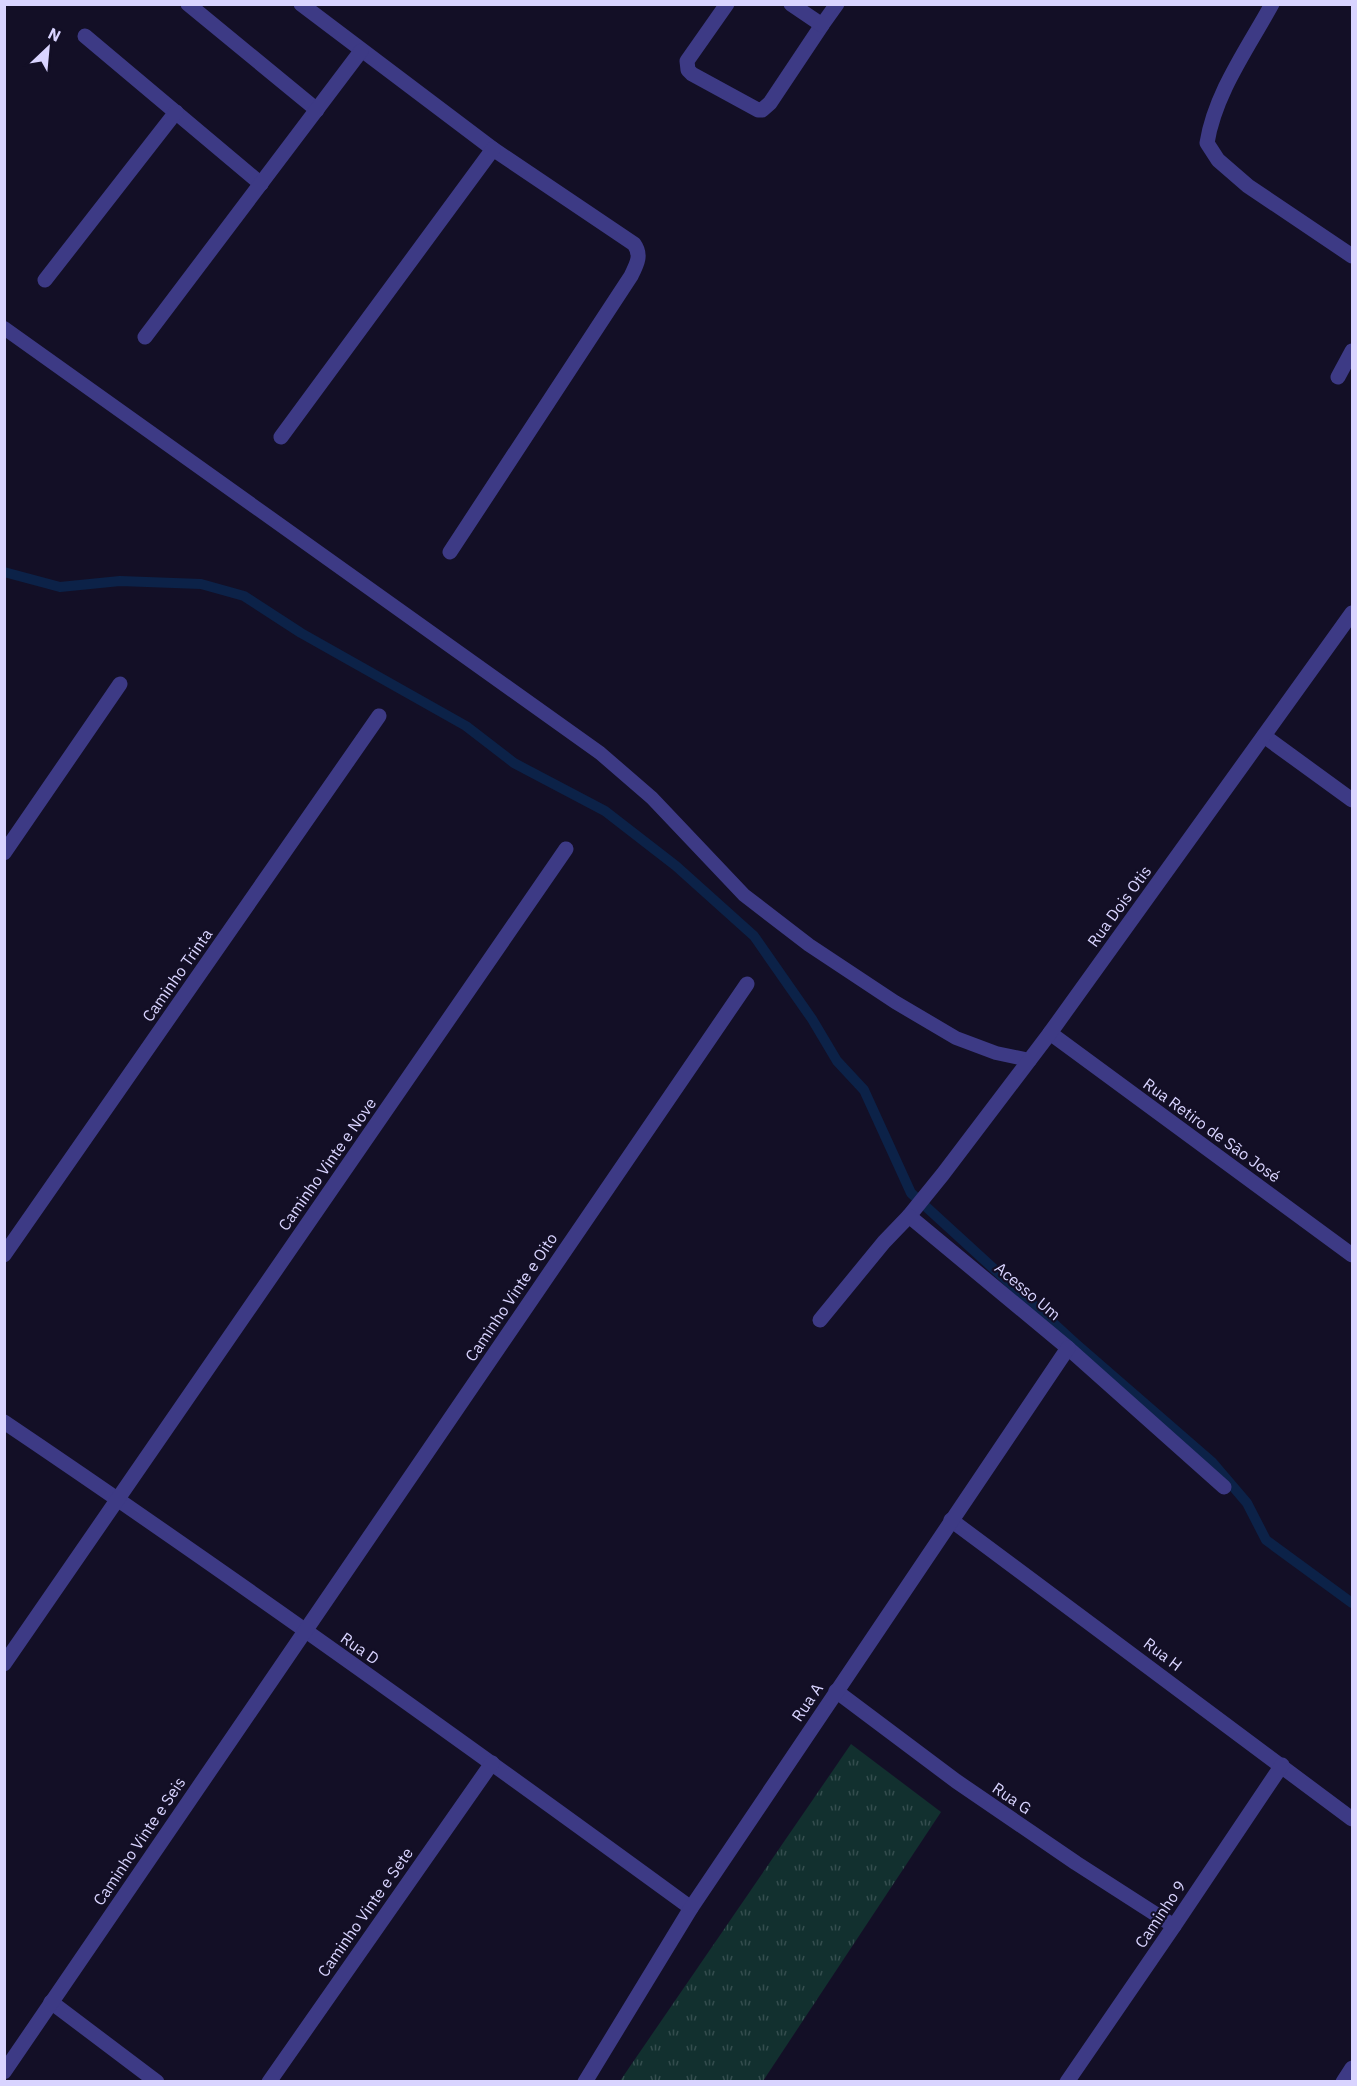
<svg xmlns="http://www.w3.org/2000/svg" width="1357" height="2086" font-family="'IBM Plex Sans',sans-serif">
<defs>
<pattern id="park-tufts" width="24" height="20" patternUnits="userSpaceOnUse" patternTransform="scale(1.5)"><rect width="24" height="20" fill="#12302f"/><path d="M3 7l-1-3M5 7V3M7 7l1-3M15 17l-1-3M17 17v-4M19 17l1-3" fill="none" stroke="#344d4e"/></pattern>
</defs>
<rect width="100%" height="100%" fill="#130f26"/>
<polygon fill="url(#park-tufts)" points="851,1744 941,1812 763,2081 620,2081"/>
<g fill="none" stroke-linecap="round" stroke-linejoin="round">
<polyline stroke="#0c2248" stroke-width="10" points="4,572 60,587 120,581 201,584 244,596 301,633 466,726 514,763 605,811 676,866 754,936 812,1019 837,1061 864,1090 911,1193 1075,1343 1212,1462 1247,1503 1266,1540 1352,1603"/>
<polyline stroke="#3d3a85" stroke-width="14" points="4,328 600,753 652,798 744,895 809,945 895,1002 956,1038 996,1053 1030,1060"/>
<g stroke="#3d3a85" stroke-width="15">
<polyline points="188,4 317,110"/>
<path d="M301,4L493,149L634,244C642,255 637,264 631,276L450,552"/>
<polyline points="727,4 687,61 688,70 692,74 758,110 762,110 770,103 822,25"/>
<polyline points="791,4 822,25 837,4"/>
<path d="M1272,4C1248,48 1215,93 1207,143L1218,160L1248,186L1352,256"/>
<polyline points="85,36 261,184"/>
<polyline points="45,280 176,112"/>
<polyline points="145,337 361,51"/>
<polyline points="1338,377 1352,351"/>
<polyline points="281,437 493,149"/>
<polyline points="1264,736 1352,800"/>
<polyline points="4,853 120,684"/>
<polyline points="1050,1033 1352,1255"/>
<polyline points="909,1216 943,1174 1050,1033 1352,613"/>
<polyline points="4,1255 379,716"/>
<polyline points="820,1320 884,1242 909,1216 1068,1348 1224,1487"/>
<path d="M4,1422C237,1579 465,1743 691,1908"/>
<polyline points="951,1520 1352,1819"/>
<polyline points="4,1664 566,849"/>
<polyline points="836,1691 956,1781 1076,1863 1174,1926"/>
<polyline points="51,2002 157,2082"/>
<polyline points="4,2072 747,984"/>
<polyline points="269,2082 492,1763"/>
<polyline points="585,2082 691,1908 1068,1348"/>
<polyline points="1067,2082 1174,1926 1282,1765"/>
<polyline points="1343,2082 1352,2068"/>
</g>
</g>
<g text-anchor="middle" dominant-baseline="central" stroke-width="4.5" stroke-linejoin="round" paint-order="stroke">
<g font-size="16" fill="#d9d4ff" stroke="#130f26">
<text transform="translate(1119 906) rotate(-54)">Rua Dois Otis</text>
<text transform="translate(177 975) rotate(-55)">Caminho Trinta</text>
<text transform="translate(1212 1130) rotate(36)">Rua Retiro de São José</text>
<text transform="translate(327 1164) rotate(-55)">Caminho Vinte e Nove</text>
<text transform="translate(1028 1291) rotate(40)">Acesso Um</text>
<text transform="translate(511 1297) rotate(-56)">Caminho Vinte e Oito</text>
<text transform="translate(360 1648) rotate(35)">Rua D</text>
<text transform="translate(1163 1654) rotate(37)">Rua H</text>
<text transform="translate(807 1702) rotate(-56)">Rua A</text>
<text transform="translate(1012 1798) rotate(34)">Rua G</text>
<text transform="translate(139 1841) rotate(-56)">Caminho Vinte e Seis</text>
<text transform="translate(365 1912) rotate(-55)">Caminho Vinte e Sete</text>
<text transform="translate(1160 1914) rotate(-56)">Caminho 9</text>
</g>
</g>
<rect width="1357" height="2086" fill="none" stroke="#d9d4ff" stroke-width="12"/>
<g transform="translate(48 48) rotate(26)" stroke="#130f26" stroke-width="4.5" paint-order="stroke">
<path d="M0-4.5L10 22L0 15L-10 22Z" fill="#d9d4ff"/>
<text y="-9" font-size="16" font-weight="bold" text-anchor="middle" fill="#d9d4ff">N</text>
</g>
</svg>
